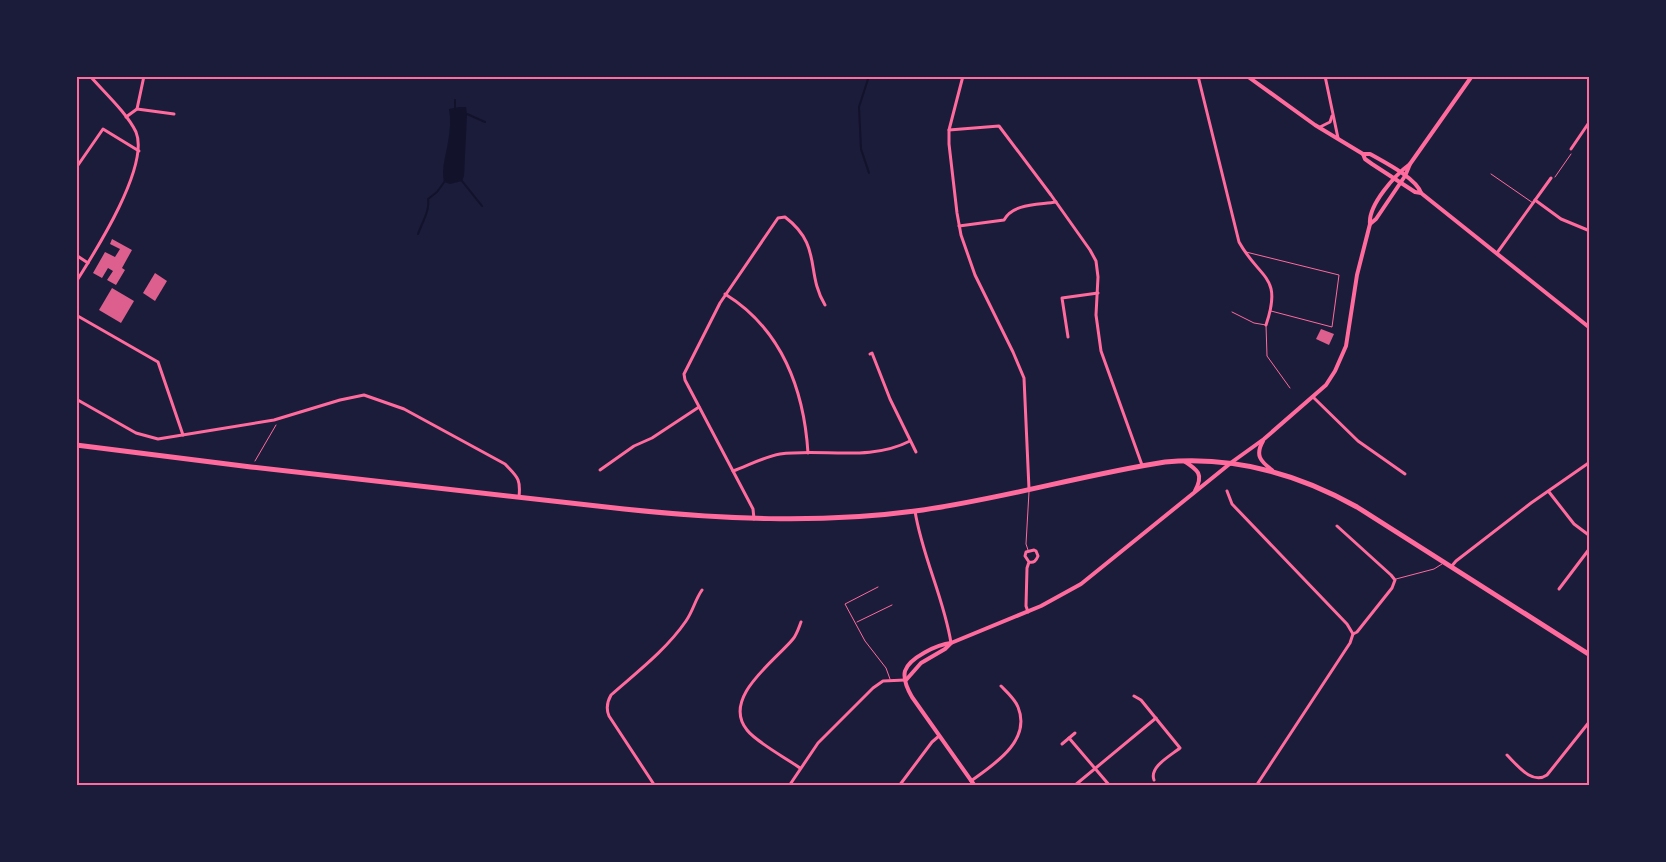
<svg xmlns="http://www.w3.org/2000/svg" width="1666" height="862" font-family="Raleway,sans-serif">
<rect width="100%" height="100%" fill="#1b1b3a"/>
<path fill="#12122b" d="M459,107H466L467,114L464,176L462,181L450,184L444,182C441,169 446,155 448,142C450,131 451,120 449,109Z"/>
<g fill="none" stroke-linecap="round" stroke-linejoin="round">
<g stroke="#12122b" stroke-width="2">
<polyline points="869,76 859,107 861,149 869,173"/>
<polyline points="455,100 455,109"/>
<polyline points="467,114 485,122"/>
<polyline points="462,181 482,206"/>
<path d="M418,234C422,223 430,210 428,199L437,192L445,181"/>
</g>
</g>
<g fill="#dd5f8e">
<polygon points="112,239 132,250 122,268 125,270 116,285 107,280 113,271 108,268 102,278 93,273 105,252 115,257 120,249 110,244"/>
<polygon points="155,273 167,281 155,301 143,293"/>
<polygon points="112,288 134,301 121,323 99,310"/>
<polygon points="1321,329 1334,334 1329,345 1316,339"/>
</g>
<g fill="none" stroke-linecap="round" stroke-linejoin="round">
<g stroke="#ff6b9d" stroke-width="1">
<polyline points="1555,177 1571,154"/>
<polyline points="255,461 276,425"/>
</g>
<g stroke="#ff6b9d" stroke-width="1">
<polyline points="1491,174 1533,203"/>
<polyline points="1246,252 1339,275 1332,327 1271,311"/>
<polyline points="1232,312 1254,323 1266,325 1267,356 1290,388"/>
<polyline points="1028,550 1026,544 1029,492"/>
<polyline points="1396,579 1434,569 1442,564"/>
<polyline points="878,587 845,604 865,641 886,668 890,679"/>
<polyline points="857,622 892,605"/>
</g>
<g stroke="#ff6b9d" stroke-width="3">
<polyline points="963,76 949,130 949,144 957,213 961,235 975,275 1013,352 1024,378 1029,489"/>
<path d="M1198,76L1239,242C1260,280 1283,275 1266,325"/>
<polyline points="1325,76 1338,138"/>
<polyline points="137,109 174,114"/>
<polyline points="126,117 137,109 144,76"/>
<polyline points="1320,127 1330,122 1332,116"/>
<polyline points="949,130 999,126 1051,195 1090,250 1096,261 1098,277 1096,315 1101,351 1142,465"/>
<polyline points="1571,149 1590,121"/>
<polyline points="76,168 103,129 139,151"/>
<polyline points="1535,200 1561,219 1590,231"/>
<path d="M959,226L1004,220C1013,203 1039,205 1056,202"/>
<polyline points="1497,253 1551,178"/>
<polyline points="76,255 88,263"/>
<path d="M76,282C95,252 150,166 136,132C127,113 104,92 90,76"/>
<path d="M725,294C782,329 804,390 808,453"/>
<polyline points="76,315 158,362 183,435"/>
<polyline points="1068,337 1062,298 1098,293"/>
<polyline points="870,354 872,353 890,399 916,452"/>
<polyline points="1313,397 1358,441 1405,474"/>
<path d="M76,399L136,433L158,439L274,420L340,400L364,395L404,409L505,464C517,477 521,478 519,497"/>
<polyline points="600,470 634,446 652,438 699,407"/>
<path d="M733,471C749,465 764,457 780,454C823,448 869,462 910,441"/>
<polyline points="1227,491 1232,504 1347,624 1353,634"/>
<polyline points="1549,492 1574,524 1590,536"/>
<path d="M915,511C922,556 944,598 951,643"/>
<path d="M754,519L753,509L685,380L684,374L720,303L778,218L785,217C823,246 805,272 825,305"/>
<polyline points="1451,567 1456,561 1531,503 1590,462"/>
<polyline points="1559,589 1590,548"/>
<path d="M1028,612L1026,606L1027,568L1029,562C1034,563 1036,561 1038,556L1036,551L1034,550L1026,552L1025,556L1029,562"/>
<path d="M1134,696L1141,700L1180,748C1170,756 1149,767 1154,780"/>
<polyline points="1069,738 1110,786"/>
<polyline points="1062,744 1075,733"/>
<path d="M1507,755C1518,766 1532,785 1547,775L1590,721"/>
<path d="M800,768C786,758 756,742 747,730C721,698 775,661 793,639C797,634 799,627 801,622"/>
<path d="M971,781C993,765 1032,741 1018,707C1015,699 1007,692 1001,686"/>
<path d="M655,786L609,716C606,709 607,702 611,695C637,672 666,650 686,621C693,611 695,600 702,590"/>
<polyline points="789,786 818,743 873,688 883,681 905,680"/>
<polyline points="899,786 932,742 939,736"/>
<polyline points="1074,786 1156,718"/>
<polyline points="1256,786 1350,643 1353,634 1357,632 1392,588 1395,580 1391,575 1337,526"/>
</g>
<g stroke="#ff6b9d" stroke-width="4">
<polyline points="1247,76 1315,125 1363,154 1365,159 1372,164 1415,192 1421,193"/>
<path d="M1363,154H1370C1384,162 1416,178 1421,193L1590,328"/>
<polyline points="1370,224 1376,219 1405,176 1410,164 1472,76"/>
<path d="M1263,441C1255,455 1260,461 1272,470"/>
<path d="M1184,461C1198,470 1204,474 1195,491"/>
<polyline points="906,680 921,663 945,649 951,643"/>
<path d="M975,786L912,697C908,690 903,679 905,671C909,658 938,644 951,643L1041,606L1081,584L1232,462L1264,439L1326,385L1335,371L1346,346L1357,275L1370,224C1368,205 1395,175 1410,164"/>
</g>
<path stroke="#ff6b9d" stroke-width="5" d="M76,445L251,467L624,509C721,519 818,524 915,511C999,500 1081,475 1165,462C1234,456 1297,473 1357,507L1590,655"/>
</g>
<rect width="1666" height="862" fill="none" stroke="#1b1b3a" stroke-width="155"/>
<rect x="78" y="78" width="1510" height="706" fill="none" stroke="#ff6b9d" stroke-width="2"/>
</svg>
